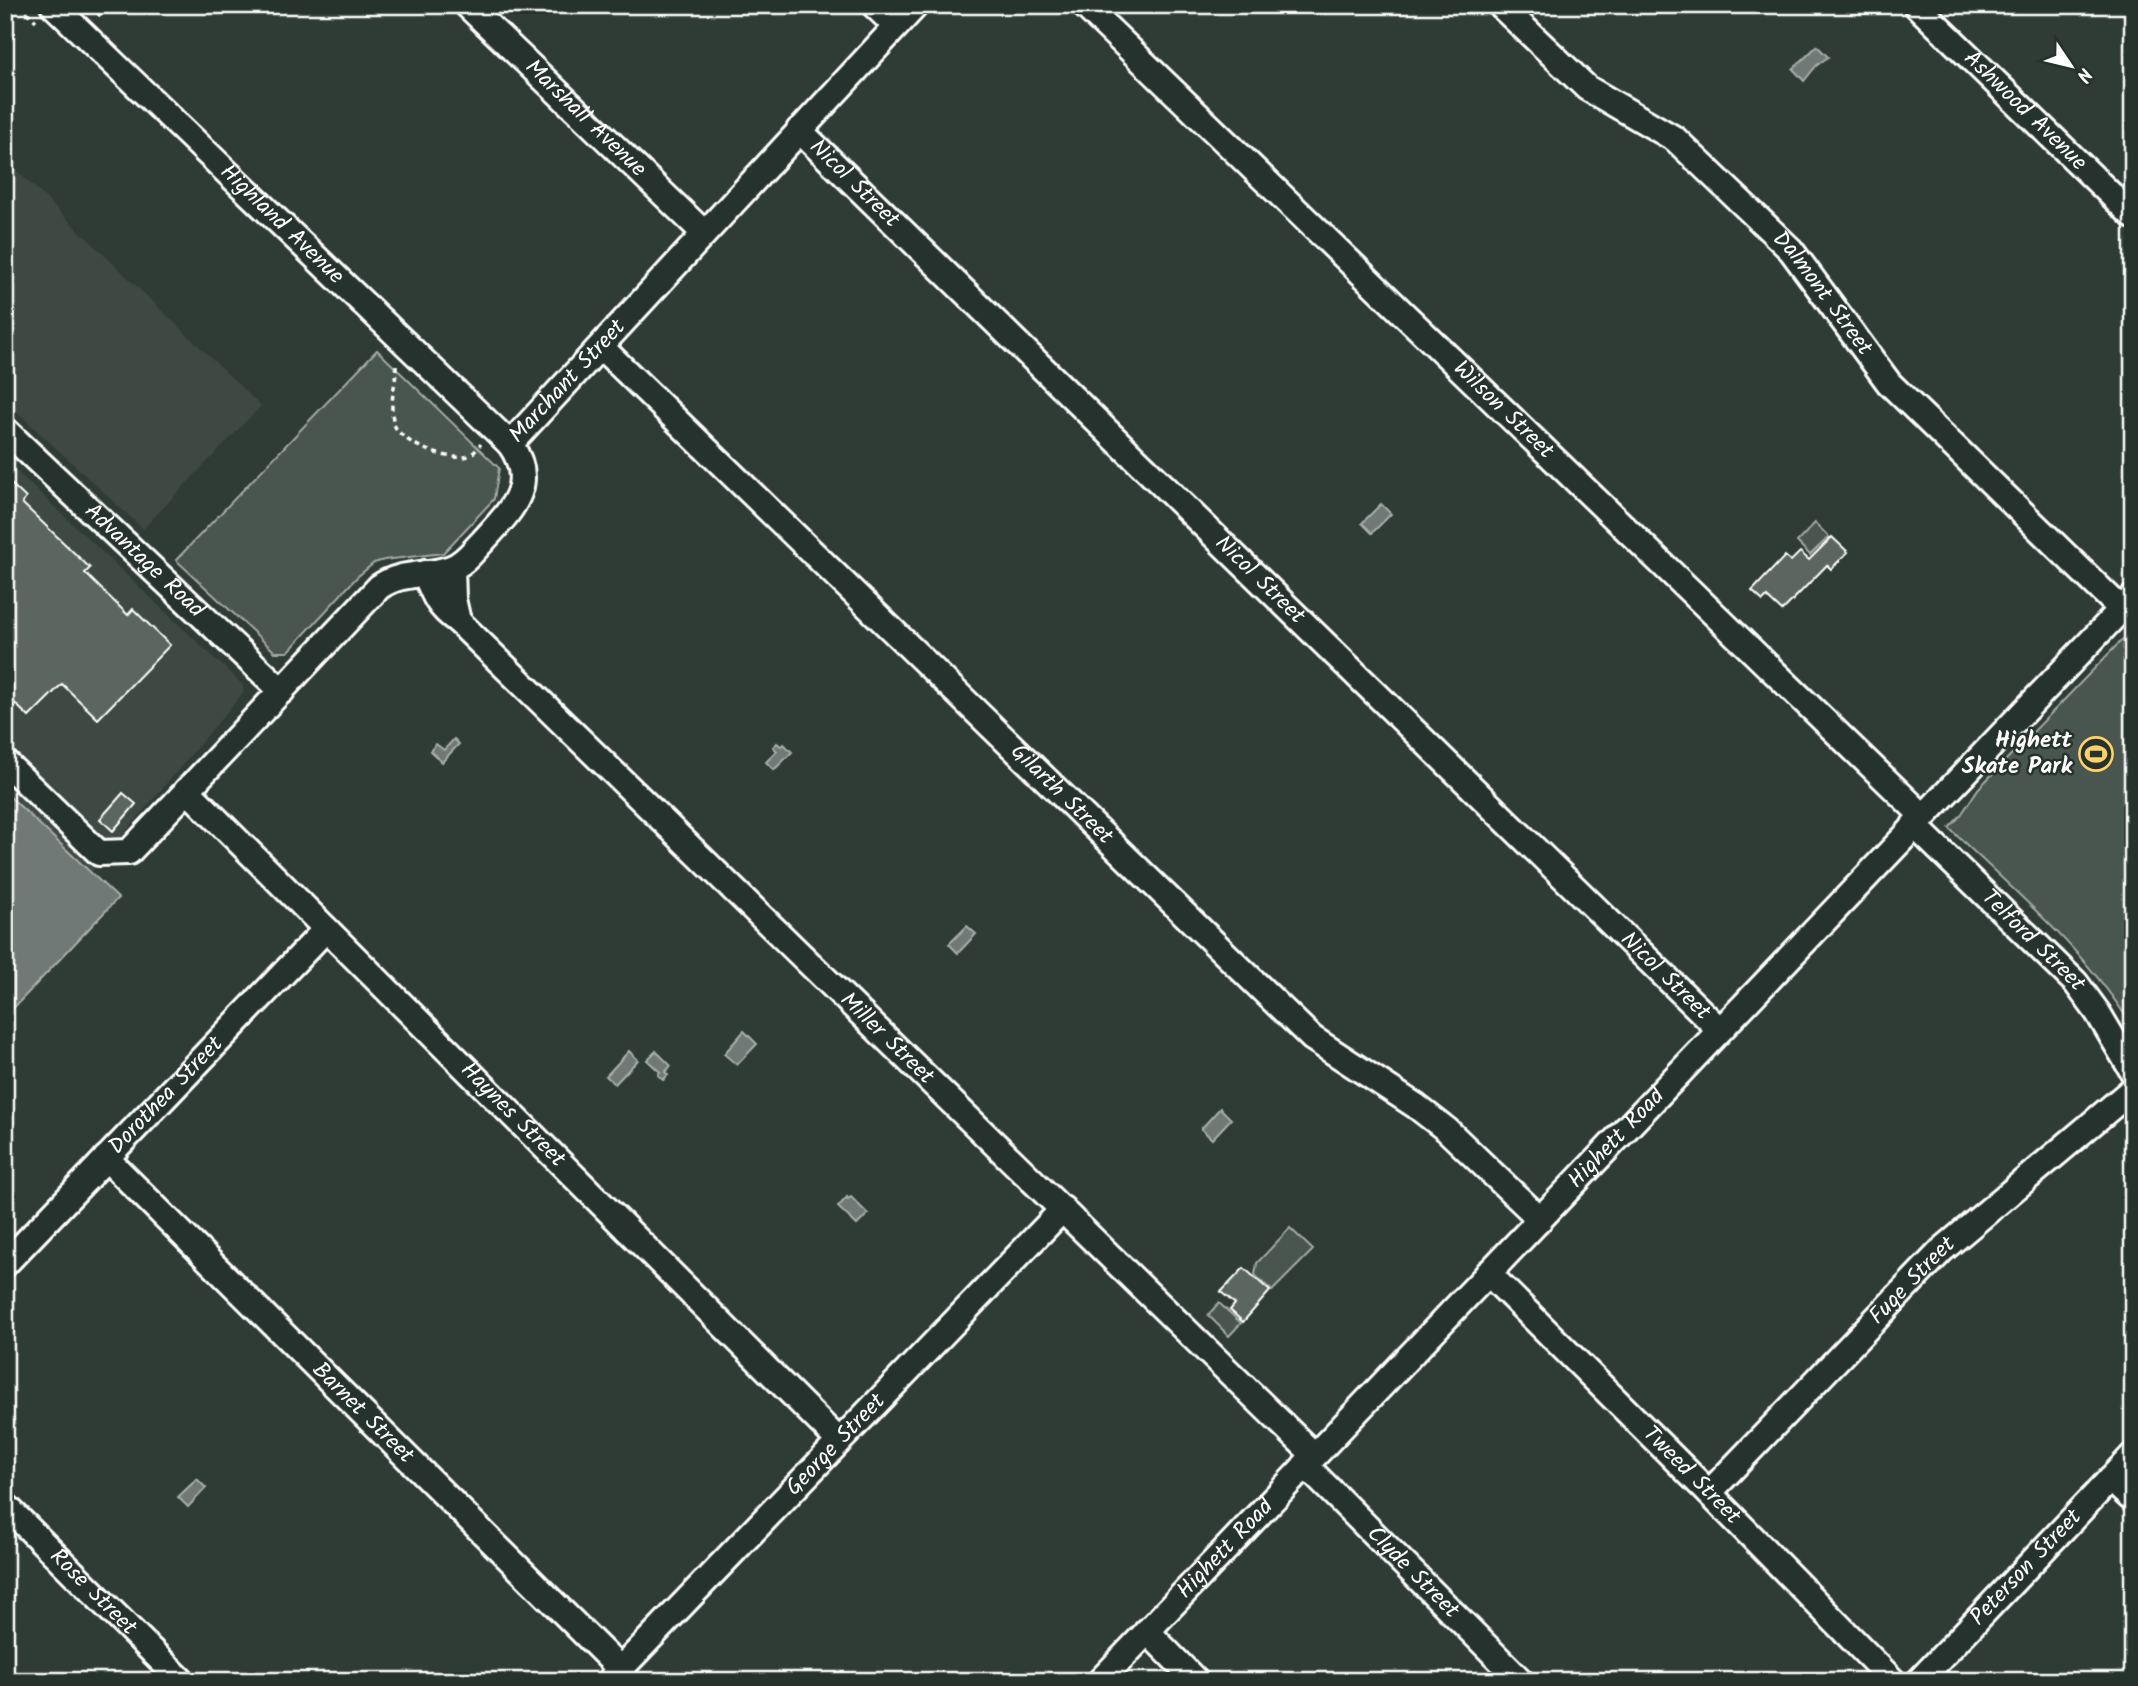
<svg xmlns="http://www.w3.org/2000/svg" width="2138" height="1686" font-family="Kalam,sans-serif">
<rect width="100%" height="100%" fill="#2f3b35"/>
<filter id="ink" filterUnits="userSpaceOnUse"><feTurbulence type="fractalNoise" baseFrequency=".0143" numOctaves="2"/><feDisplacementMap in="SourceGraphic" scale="14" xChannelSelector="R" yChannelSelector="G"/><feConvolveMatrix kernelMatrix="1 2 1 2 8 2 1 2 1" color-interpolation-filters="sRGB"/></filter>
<g filter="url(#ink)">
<g fill="#3c4842">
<polygon points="5,159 261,406 143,529 5,401"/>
<polygon points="5,460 243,685 243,693 91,873 5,792"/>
</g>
<g fill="#4a544f" stroke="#a4aaa7" stroke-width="2">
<polygon points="377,350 499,468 494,499 443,553 384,560 374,563 357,577 288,652 275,652 176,560"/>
<polygon points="1815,523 1829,537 1810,555 1797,542"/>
<path d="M2133,632V1028C2087,951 2013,890 1949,828L1961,815L1978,789L2119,643Z"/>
<polygon points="1290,1228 1313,1250 1272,1291 1255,1275 1257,1263"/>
<polygon points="1219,1303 1241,1323 1229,1336 1208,1315"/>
</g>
<g fill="#707975" stroke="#a9afac" stroke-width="2">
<polygon points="1817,46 1828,57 1816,66 1804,81 1793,69"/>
<polygon points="1381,504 1391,514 1372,533 1362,523"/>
<polygon points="454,739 459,744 442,762 430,751 436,744 444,750"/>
<polygon points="777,743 781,746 784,744 792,752 774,770 766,762 777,751 773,747"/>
<polygon points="5,792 118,898 5,1017"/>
<polygon points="967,926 976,934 958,953 949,944"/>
<polygon points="744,1031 757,1044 737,1065 724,1054"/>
<polygon points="629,1051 638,1060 615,1084 606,1076"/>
<polygon points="656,1051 671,1066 665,1072 668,1075 663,1080 658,1075 660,1072 647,1060"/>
<polygon points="1220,1108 1231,1119 1212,1139 1201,1129"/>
<polygon points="847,1197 848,1199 851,1197 868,1214 857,1225 838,1207"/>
<polygon points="197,1479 206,1488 188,1507 178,1497"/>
</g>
<g fill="#5b6661" stroke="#fff" stroke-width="2">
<polygon points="5,478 26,498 22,503 90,568 85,573 128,615 133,609 170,645 98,719 62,684 29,717 5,694"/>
<polygon points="1832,537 1848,552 1831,569 1827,565 1782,611 1767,597 1763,601 1752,591 1785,556 1791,561 1800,552 1809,560"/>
<polygon points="123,793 136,804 113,831 100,819"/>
<polygon points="1244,1268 1270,1291 1243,1322 1230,1310 1235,1304 1221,1292"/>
</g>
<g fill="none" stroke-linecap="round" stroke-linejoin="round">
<g stroke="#fff" stroke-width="30">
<g id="minor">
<path id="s1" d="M53,5L510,444"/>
<path id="s2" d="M467,5L704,233"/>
<polyline points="874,5 896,26"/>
<path id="s3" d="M1084,5L1923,816"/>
<path id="s4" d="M1500,5L1587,88L1675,139L1791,250L1889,383L2121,609"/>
<path id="s5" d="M1916,5L2133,216"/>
<path id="s6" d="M799,130L1719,1029"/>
<path id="s7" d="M601,347L1312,1038L1416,1106L1447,1130L1540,1219"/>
<path id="s8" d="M5,430L282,691"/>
<polyline points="452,568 453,599 458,621"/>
<path id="s9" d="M425,573C434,596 438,607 458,621L1314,1455"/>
<path id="s10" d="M5,762L99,853L129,852L379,587C401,571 426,577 451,568C464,564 473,551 483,541C510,511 539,485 510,444L916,5"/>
<path id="s11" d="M187,790L839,1441"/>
<path id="s12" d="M1914,825L2076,983L2098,1013L2133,1072"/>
<path id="s13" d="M106,1158L620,1669"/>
<path id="s14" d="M5,1264L326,929"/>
<path id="s15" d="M1488,1273L1709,1493L1893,1681"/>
<path id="s16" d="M1305,1465L1521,1681"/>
<polyline points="2110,1479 2133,1500"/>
<path id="s17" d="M1709,1493L1942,1250L2133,1089"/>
<path id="s18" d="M5,1505L182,1681"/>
<polyline points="1147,1631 1196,1681"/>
<path id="s19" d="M610,1680L1063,1209"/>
<path id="s20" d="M1100,1681L2133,597"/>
<path id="s21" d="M1919,1681L2133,1455"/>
</g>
</g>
<g stroke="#fff" stroke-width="3.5" stroke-dasharray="5 5" stroke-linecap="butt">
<polyline points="19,5 36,21"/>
<polyline points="98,16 108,5"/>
<path d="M396,365C397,384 388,401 394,424C400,443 445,460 464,457C472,456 476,450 481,444"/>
</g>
<use href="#minor" stroke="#26332d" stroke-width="24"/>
</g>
</g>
<defs>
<g id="stadium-ring" transform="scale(1.75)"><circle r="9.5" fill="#26332d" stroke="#ffd166" stroke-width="1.5"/><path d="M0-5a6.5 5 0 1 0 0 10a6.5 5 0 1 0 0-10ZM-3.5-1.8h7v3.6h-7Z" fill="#ffd166"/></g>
</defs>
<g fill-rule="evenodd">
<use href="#stadium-ring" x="2096" y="754"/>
</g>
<g text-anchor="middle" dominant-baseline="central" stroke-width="5" stroke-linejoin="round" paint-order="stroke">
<g font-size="23" fill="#fff" stroke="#26332d">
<text stroke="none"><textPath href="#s5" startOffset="152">Ashwood Avenue</textPath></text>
<text stroke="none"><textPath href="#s2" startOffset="164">Marshall Avenue</textPath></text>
<text stroke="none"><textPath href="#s6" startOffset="77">Nicol Street</textPath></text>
<text stroke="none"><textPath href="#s1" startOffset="317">Highland Avenue</textPath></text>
<text stroke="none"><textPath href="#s4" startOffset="436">Dalmont Street</textPath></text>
<text stroke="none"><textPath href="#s10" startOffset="840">Marchant Street</textPath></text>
<text stroke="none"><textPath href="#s3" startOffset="583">Wilson Street</textPath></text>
<text stroke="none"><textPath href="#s8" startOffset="191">Advantage Road</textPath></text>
<text stroke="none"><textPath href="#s6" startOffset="644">Nicol Street</textPath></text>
<text stroke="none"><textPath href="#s7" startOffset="642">Gilarth Street</textPath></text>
<text stroke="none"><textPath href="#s12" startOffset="166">Telford Street</textPath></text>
<text stroke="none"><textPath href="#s6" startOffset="1211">Nicol Street</textPath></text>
<text stroke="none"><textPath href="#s9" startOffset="658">Miller Street</textPath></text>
<text stroke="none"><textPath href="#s14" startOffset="233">Dorothea Street</textPath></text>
<text stroke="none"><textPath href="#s11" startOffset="460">Haynes Street</textPath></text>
<text stroke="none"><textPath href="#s20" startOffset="749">Highett Road</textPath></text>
<text stroke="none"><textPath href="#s17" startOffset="294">Fuge Street</textPath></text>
<text stroke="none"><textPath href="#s13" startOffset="362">Barnet Street</textPath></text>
<text stroke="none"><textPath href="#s19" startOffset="326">George Street</textPath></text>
<text stroke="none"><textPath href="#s15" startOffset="287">Tweed Street</textPath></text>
<text stroke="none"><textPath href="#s20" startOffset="182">Highett Road</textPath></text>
<text stroke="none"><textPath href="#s21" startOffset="156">Peterson Street</textPath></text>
<text stroke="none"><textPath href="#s16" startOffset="152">Clyde Street</textPath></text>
<text stroke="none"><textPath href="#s18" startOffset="124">Rose Street</textPath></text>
</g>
<g font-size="23" font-weight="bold" fill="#fff" stroke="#26332d" text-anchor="end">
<text x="2072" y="741">Highett<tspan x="2072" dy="26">Skate Park</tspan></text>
</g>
</g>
<rect width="2138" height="1686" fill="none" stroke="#26332d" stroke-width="28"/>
<rect x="14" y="14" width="2110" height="1658" fill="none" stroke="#fff" stroke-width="2.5" filter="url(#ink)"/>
<g transform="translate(2071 66) rotate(125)" stroke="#26332d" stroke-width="5" paint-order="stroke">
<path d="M0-5L12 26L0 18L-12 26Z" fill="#ffffff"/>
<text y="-10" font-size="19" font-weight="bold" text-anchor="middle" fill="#ffffff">N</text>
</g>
</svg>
